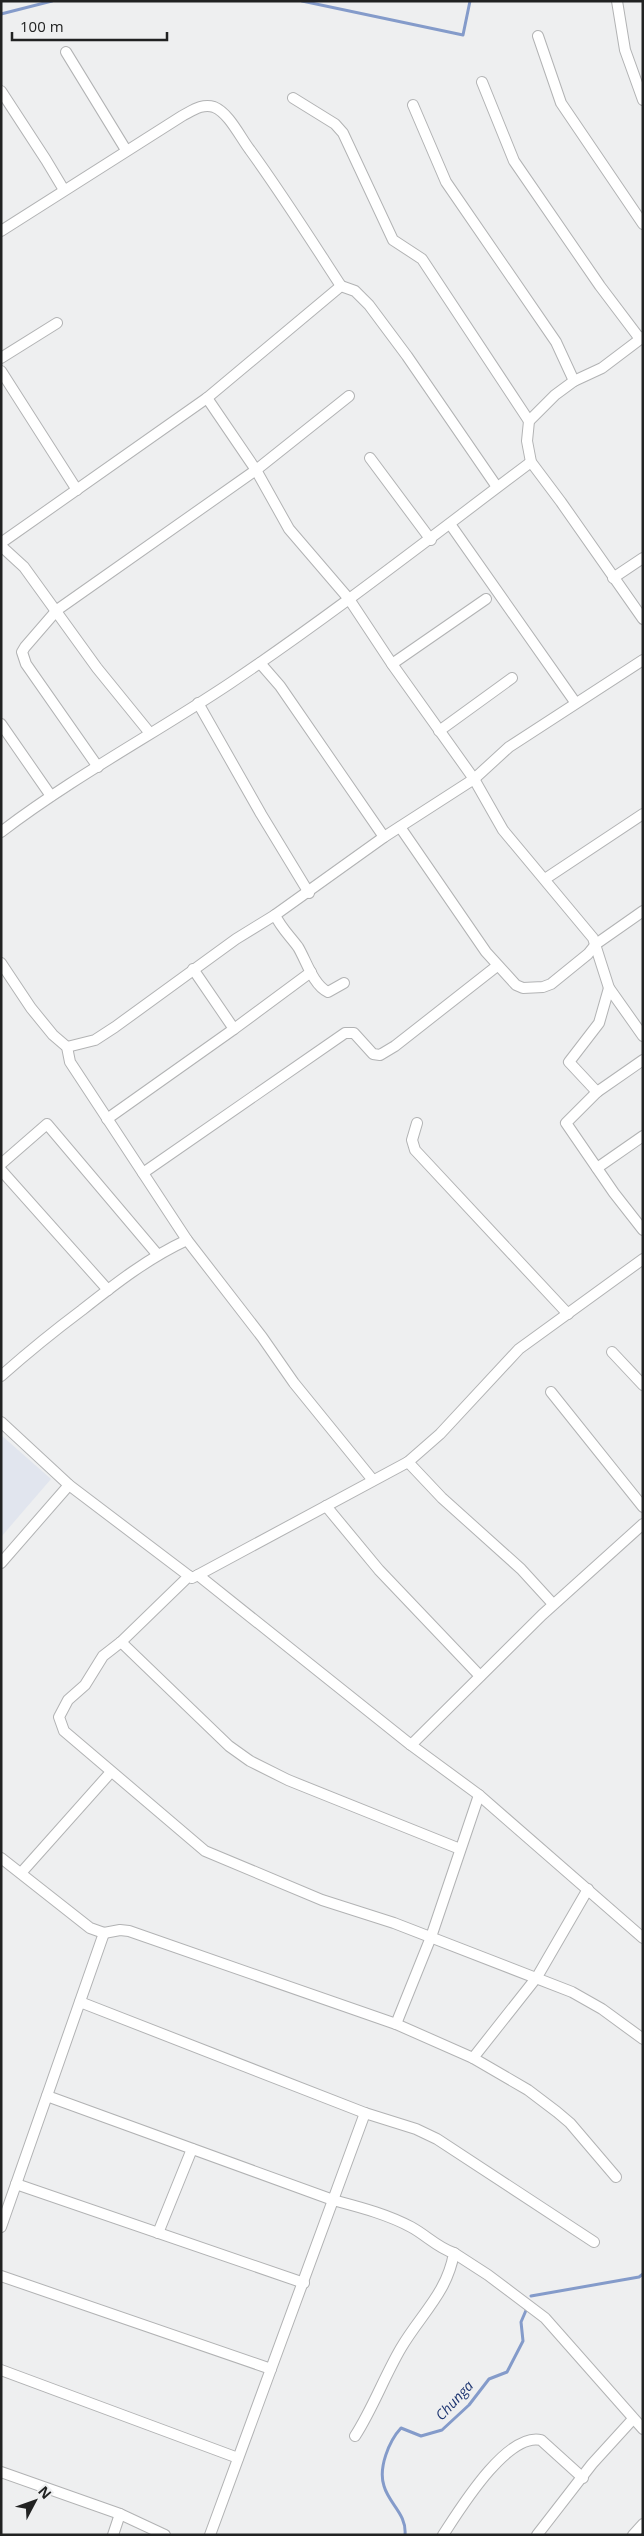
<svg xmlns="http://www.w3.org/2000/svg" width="644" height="2536" font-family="'Open Sans',sans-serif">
<rect width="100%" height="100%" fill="#eeeff0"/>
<polygon fill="#e1e5ee" points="1,1435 51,1479 1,1537"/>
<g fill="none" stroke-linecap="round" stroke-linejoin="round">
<g stroke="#849bca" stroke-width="3">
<polyline points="302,1 463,35 470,1"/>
<polyline points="1,14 52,1"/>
<polyline points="531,2296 639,2277 643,2274"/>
<path d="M405,2535C407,2514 389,2504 384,2486C378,2468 389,2441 401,2428L421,2436L442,2430L469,2405L489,2379L507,2372L523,2341L521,2322L527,2308"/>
</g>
<g stroke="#b2b3b4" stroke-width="12">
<g id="minor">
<polyline points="617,1 625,50 643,100"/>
<polyline points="538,36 561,103 643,224"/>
<polyline points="66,52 126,150"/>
<polyline points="482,82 514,161 600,286 640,339"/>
<polyline points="1,91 46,160 64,190"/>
<polyline points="293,98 335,124 343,133 393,240 422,259 529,421"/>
<polyline points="413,105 446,182 556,342 574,381"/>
<path d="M1,231L182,116C192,111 202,103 214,107C229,113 240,137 250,150C282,194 311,240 341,286"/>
<polyline points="643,337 602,368 574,381 555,395 529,421 527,441 531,462 561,502 643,619"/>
<polyline points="1,358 57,323"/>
<polyline points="1,371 77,490"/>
<polyline points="207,398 256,470 289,529 349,599 392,664 474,779 503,830 593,938 609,988 643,1036"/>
<polyline points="370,458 431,540"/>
<polyline points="450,524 575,702"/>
<polyline points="1,543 207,398 341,286 355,291 369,305 407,356 497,487"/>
<polyline points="1,546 24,567 97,668 149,732"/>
<polyline points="613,578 643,558"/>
<polyline points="260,663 280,686 384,837"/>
<polyline points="392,664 486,599"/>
<polyline points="198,703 261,814 309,893"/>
<polyline points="1,724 51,796"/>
<polyline points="439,731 512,678"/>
<polyline points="98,767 26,664 22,652 25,647 57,610 256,470 349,396"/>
<polyline points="400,827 486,952 516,985 523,988 543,987 551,984 588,954 596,944 643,911"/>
<path d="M1,832C73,777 154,734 229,684C333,614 431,537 531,462"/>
<polyline points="545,879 643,814"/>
<path d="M275,915C281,928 290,936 298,947C306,960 313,985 328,992L344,983"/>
<polyline points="1,963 31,1008 53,1035 67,1047 70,1062 187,1240 262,1337 294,1383 372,1479"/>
<polyline points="234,1029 311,972"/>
<polyline points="67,1047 95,1040 115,1027 236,939 275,915 384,837 474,779 509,747 643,660"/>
<polyline points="643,1060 597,1092 566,1123 614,1193 643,1230"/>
<polyline points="597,1092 569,1062 599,1023 609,988"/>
<polyline points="107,1119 234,1029 193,969"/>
<polyline points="417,1123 412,1140 415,1150 568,1314"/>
<polyline points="1,1164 47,1124 157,1254"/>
<polyline points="597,1168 643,1136"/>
<polyline points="1,1170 108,1290"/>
<polyline points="143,1173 345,1033 354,1033 373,1054 380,1055 395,1046 497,966"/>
<polyline points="612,1352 643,1385"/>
<path d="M1,1376C27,1353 54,1331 82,1310C115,1284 148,1258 187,1240"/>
<polyline points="551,1392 643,1507"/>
<polyline points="1,1422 69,1485 189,1576 192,1578 198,1575 411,1745 479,1795 643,1938"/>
<polyline points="408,1462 442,1498 521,1569 553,1604"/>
<polyline points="326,1506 379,1570 480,1676"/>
<polyline points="1,1563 69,1485"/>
<polyline points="198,1575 408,1462 440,1434 519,1349 643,1259"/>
<polyline points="189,1576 121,1642 103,1656 85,1685 68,1700 59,1717 64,1731 205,1851 322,1900 394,1923 572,1992 602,2009 643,2039"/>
<polyline points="121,1642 229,1746 250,1761 288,1780 460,1849"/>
<polyline points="411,1745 542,1615 643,1524"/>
<polyline points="1,1858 90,1928 104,1933 1,2227"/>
<polyline points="21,1873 111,1772"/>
<polyline points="104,1933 120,1930 129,1931 396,2024 473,2058 528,2090 557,2112 570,2123 616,2177"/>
<polyline points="80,2002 365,2113 416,2129 437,2139 594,2242"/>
<polyline points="396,2024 431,1937 479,1795"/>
<polyline points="473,2058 537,1977 588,1889"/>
<path d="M47,2096L333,2200C359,2207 387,2214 411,2227C426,2235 438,2248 454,2253C447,2293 421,2314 401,2348C384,2377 373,2408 355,2436"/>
<polyline points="16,2184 304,2283"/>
<polyline points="158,2233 192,2149"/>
<polyline points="454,2253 488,2275 545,2318 643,2429"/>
<polyline points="1,2276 271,2369"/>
<polyline points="1,2370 238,2458"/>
<polyline points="1,2472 120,2514 165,2535"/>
<polyline points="113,2535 120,2514"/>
<polyline points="210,2535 365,2113"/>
<path d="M443,2535C460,2509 507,2432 541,2440L583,2478"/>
<polyline points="537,2535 592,2464 633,2419"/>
<polyline points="633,2535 643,2524"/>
</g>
</g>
<use href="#minor" stroke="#fff" stroke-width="10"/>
</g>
<g text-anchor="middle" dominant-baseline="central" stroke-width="4" stroke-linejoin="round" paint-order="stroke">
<g font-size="14" font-style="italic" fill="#1e3671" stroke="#eeeff0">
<text transform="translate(454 2400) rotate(-47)">Chunga</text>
</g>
</g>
<rect width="644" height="2536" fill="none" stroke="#212222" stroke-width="5"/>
<g transform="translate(35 2501) rotate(49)" stroke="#eeeff0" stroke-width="4" paint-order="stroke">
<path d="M0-4L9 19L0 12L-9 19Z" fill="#212222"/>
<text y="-8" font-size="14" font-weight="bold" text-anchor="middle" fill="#212222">N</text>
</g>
<path d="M12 32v8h155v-8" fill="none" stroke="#212222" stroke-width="2.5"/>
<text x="20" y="32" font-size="15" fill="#212222" stroke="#eeeff0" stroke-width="4" paint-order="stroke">100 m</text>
</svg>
